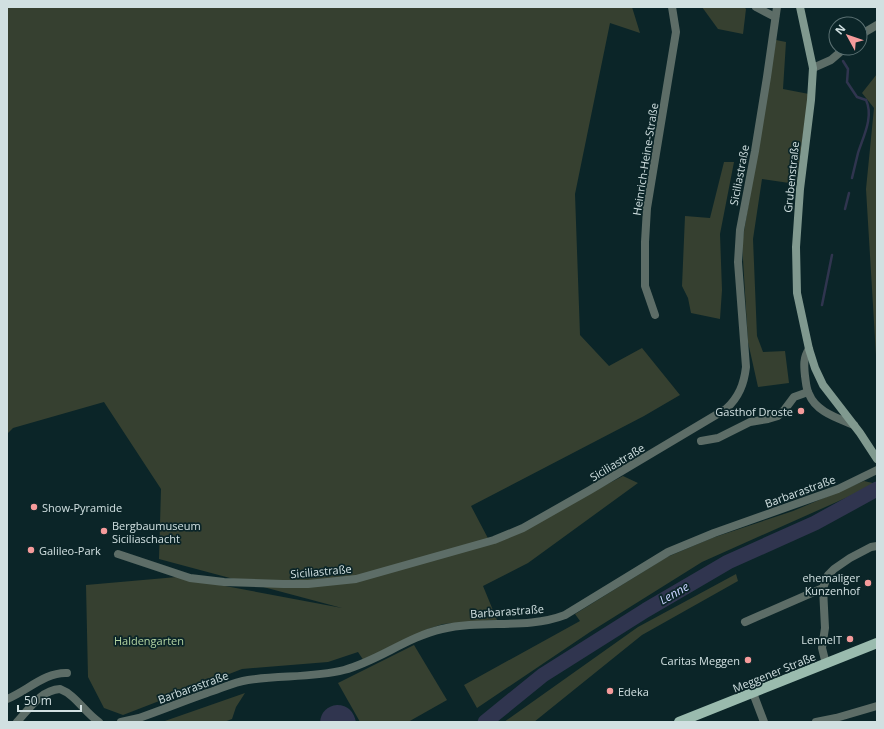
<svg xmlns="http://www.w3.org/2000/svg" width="884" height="729" font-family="'Open Sans',sans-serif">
<rect width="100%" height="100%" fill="#0b2528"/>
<g fill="#364030">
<polygon points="7,7 632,7 640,33 610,23 575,194 580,335 609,366 642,348 680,395 644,416 471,506 491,544 623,476 638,483 528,563 483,586 497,620 443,624 428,629 364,661 358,652 328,662 242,669 123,715 104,708 88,677 86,585 177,577 342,608 159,559 161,489 104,402 13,428 7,434"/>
<polygon points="702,7 744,7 746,9 743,34 718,29"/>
<polygon points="776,40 786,42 783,89 809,94 796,184 762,179 753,239 757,336 763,352 785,351 789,383 758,387 748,342 742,243"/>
<polygon points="877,74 877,372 866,189 874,108 862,93"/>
<polygon points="724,162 734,162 720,234 722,290 720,319 691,313 688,298 682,286 685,216 710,218"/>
<polygon points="864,481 877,484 702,562 590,632 477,708 464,685 580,621 575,614 667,557 712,538 793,511"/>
<polygon points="736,574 738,581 642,635 534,722 504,722 638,627"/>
<polygon points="414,645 447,700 408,722 360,722 338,683"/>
<polygon points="245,693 236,707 232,719 224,722 162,722"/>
</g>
<path fill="#30354f" d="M337,705C348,705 354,712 356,722H320C321,712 327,706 337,705Z"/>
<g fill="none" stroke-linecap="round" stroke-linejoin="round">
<g stroke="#30354f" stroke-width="2.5">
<path d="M843,61L848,69L847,82L857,97L866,100C874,117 863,137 858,153C856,161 854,170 852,178"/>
<polyline points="845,209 849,193"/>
<polyline points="822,305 832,255"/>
</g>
<polyline stroke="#30354f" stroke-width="15" points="485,722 543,675 646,610 728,562 815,523 877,489"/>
<g stroke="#5d6d67" stroke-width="8">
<polyline points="756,7 775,17"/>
<polyline points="860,35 877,25"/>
<polyline points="813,68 831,60 845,48"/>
<polyline points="655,315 645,286 645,242 647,208 676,32 672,7"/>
<path d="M809,349C803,358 804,366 805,376C806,382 806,389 809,394C816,412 838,418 854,425"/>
<polyline points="701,441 718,438 750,422 768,419 778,416 785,409 794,397 808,392"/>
<path d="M118,554L190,578L224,582L283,584H308L356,579L494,540L523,528L590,490L726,409C739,397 744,384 746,367L738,262L740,230L755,151L767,77L777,7"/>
<polyline points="745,622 823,588"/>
<polyline points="826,664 822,648 825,628 823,588 828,575 834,569 850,558 871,547 877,546"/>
<polyline points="753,693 764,722"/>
<path d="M7,699C27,691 45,672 67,673"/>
<path d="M17,722C29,709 41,690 60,689C76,695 85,713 99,722"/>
<path d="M121,722L139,718C162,710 184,701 207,693C220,689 234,682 248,680C279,675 313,678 344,670C378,661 407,637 442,629C482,619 526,630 565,615L668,552L714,533L838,489L877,470"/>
<polyline points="816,722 836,718 877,706"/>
</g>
<polyline stroke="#80998f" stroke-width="8" points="800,7 813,68 811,100 800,189 796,247 797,293 809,349 815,368 823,385 860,433 877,459"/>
<polyline stroke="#9abbae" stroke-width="10" points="679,722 877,643"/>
</g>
<g fill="#f59b9b" stroke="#0b2528" stroke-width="1.5">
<circle cx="801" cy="411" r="4"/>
<circle cx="34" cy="507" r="4"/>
<circle cx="104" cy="531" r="4"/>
<circle cx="31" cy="550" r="4"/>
<circle cx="868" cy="583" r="4"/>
<circle cx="850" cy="639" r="4"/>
<circle cx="748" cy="660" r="4"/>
<circle cx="610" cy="691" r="4"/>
</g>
<g text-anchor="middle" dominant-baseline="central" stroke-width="3.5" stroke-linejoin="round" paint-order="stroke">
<g font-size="11" fill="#d1e0e1" stroke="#0b2528">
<text transform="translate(645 159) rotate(-81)">Heinrich-Heine-Straße</text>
<text transform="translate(739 175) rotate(-79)">Siciliastraße</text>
<text transform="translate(791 177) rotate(-84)">Grubenstraße</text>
<text transform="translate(617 462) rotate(-31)">Siciliastraße</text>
<text transform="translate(800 491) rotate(-20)">Barbarastraße</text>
<text transform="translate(321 571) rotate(-5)">Siciliastraße</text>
<text transform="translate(507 611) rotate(-4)">Barbarastraße</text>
<text transform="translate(774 672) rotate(-22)">Meggener Straße</text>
<text transform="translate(193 687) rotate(-20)">Barbarastraße</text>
</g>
<g font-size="11" fill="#d1e0e1" stroke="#0b2528" text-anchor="end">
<text x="793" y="411">Gasthof Droste</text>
<text x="42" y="507" text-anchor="start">Show-Pyramide</text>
<text x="112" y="525" text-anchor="start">Bergbaumuseum<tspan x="112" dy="13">Siciliaschacht</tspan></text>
<text x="39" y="550" text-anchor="start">Galileo-Park</text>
<text x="860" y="577">ehemaliger<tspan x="860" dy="13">Kunzenhof</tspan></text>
<text x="842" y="639">LenneIT</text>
<text x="740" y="660">Caritas Meggen</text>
<text x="618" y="691" text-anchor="start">Edeka</text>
</g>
<g font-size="11" fill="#b4d4a2" stroke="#0b2528">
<text x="149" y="640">Haldengarten</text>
</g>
<g font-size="12" font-style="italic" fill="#c7d1fd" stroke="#0b2528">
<text transform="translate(674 593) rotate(-30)">Lenne</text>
</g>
</g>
<rect width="884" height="729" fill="none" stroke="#d1e0e1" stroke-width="16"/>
<g transform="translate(848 36) rotate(310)"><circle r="19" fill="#0b2528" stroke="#5a7072"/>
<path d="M0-3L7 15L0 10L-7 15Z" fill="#f59b9b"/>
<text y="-6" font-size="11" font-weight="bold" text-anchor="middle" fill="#d1e0e1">N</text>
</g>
<path d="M18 705v6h63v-6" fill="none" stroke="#d1e0e1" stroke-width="2"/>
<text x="24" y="705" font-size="12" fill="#d1e0e1" stroke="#0b2528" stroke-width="3" paint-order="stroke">50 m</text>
</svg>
